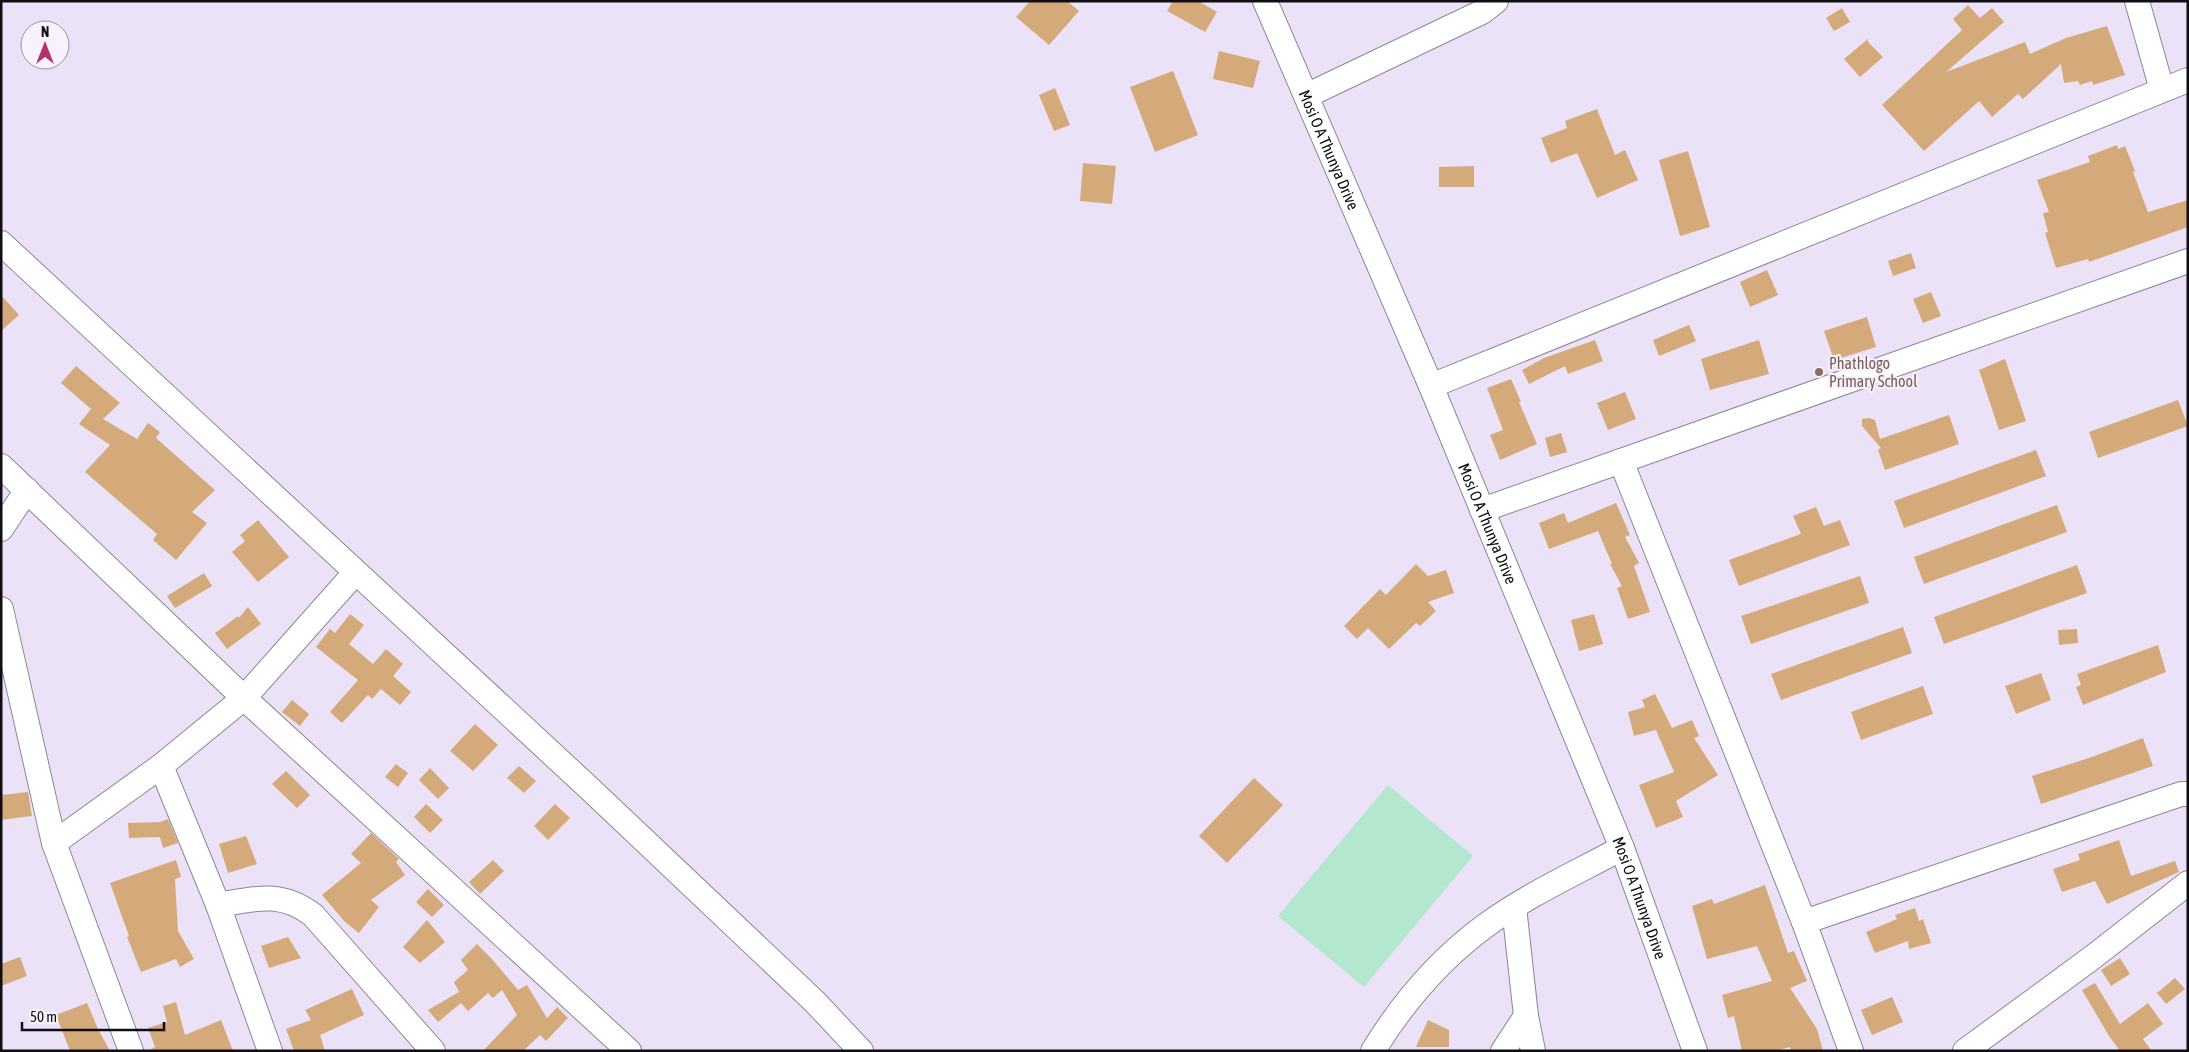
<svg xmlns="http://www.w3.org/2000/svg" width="2189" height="1052" font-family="'Asap Condensed',sans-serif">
<rect width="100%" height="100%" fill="#ece2f7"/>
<polygon fill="#b3e7ce" points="1388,785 1473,856 1364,987 1278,916"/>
<g fill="#d5aa7b">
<polygon points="1030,1 1067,1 1079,11 1049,45 1016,17"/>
<polygon points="1173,1 1198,1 1217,12 1205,32 1167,11"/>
<polygon points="1968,5 1980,18 1992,8 2004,22 1946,72 2025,42 2030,54 2066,38 2107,26 2125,75 2093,85 2092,81 2080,85 2078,81 2064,83 2061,64 2023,99 2018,94 1992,117 1979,101 1924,151 1882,105 1962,30 1953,19"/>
<polygon points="1842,8 1850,22 1834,31 1826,18"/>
<polygon points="1868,39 1868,42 1883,57 1860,77 1844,59"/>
<polygon points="1219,51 1260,61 1253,88 1213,79"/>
<polygon points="1173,71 1198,135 1155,152 1130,87"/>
<polygon points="1055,88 1070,125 1054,131 1039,95"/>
<polygon points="1597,109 1615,155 1625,150 1638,180 1597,198 1577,153 1551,163 1541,138 1567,128 1565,121"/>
<polygon points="2117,145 2118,149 2125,146 2135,171 2133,172 2148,212 2188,200 2188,227 2089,262 2088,259 2056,268 2045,233 2048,232 2043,213 2049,212 2037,180 2090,162 2088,156"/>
<polygon points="1688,151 1710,227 1680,236 1659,160"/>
<polygon points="1083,163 1116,166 1112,204 1080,201"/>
<polygon points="1474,166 1474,187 1439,187 1439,167"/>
<polygon points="1911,253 1916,268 1893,276 1888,261"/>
<polygon points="1767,270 1778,295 1750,307 1740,282"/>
<polygon points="1931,292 1941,316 1923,323 1913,299"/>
<polygon points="1,295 19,315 1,331"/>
<polygon points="1867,317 1876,347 1834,360 1824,331"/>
<polygon points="1689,325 1696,341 1659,356 1653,340"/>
<polygon points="1595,340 1603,361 1568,374 1565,366 1529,384 1522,370 1544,358"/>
<polygon points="1759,340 1769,374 1710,390 1701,359"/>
<polygon points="2005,359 2026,421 1999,430 1979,370"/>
<polygon points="76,366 120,403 103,419 137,439 148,423 160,432 156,438 215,490 192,512 207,523 176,560 153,540 157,534 85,472 110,445 79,424 91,409 61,383"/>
<polygon points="1511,379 1521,402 1519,402 1537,444 1500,460 1490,435 1503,430 1487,388"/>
<polygon points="1625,392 1636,419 1608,430 1597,403"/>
<polygon points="2178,400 2188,426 2098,458 2089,432"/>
<polygon points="1949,415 1959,444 1885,470 1878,450 1881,448 1862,426 1862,419 1869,418 1875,420 1880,439"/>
<polygon points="1561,433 1567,452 1550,457 1545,438"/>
<polygon points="2036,450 2046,476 1904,528 1894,501"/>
<polygon points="1616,503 1630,535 1625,537 1639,563 1634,566 1650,612 1628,619 1617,588 1622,586 1610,564 1612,564 1598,531 1549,549 1539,523 1564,513 1568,523"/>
<polygon points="2057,505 2067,532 1924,584 1914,557"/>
<polygon points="1816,507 1824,526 1840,520 1850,545 1739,586 1729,560 1801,534 1793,516"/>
<polygon points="258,520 289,557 258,582 232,552 245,541 240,535"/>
<polygon points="1416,564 1428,576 1446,570 1454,593 1428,602 1436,611 1420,626 1416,623 1389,649 1368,628 1357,639 1344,626 1380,589 1386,595"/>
<polygon points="2077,565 2087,593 1944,644 1934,617"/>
<polygon points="204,573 212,586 175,608 167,596"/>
<polygon points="1860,576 1869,603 1751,644 1741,616"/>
<polygon points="248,607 261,624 227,649 215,633 238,616 239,618"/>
<polygon points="350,614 364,625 349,644 373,664 386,649 403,664 393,676 411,692 400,705 381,689 372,699 368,695 342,723 330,712 358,680 316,647 330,629 335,633"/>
<polygon points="1594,614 1603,644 1579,651 1571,620"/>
<polygon points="1903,627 1912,653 1781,700 1771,674"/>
<polygon points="2077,629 2078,643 2059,645 2058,630"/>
<polygon points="2158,645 2166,672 2083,705 2076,687 2081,685 2077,674"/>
<polygon points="2041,673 2051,700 2016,714 2005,686"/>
<polygon points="1923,686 1933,714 1861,740 1851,712"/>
<polygon points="1655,694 1672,728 1692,720 1699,736 1694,738 1718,775 1676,801 1683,817 1656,828 1639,785 1674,772 1656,730 1634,736 1628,712 1645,707 1642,700"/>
<polygon points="292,700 309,714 300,726 282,712"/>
<polygon points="475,724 498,745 473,771 450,751"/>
<polygon points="2143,738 2153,766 2041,804 2032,776 2089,758"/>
<polygon points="396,764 408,773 398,787 385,777"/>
<polygon points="519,766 536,781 524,793 507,778"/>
<polygon points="430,768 449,788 438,799 419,780"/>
<polygon points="286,771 310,795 297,808 272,784"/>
<polygon points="1254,778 1283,805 1227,863 1199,836"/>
<polygon points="28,792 32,816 1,820 1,795"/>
<polygon points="426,804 443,820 430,833 414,817"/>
<polygon points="555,804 570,818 548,840 534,826"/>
<polygon points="168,819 178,843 163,848 160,837 129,838 128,823 160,822"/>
<polygon points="371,833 399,859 396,862 405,875 371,900 379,907 359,933 345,922 322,895 361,863 351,854"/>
<polygon points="246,836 257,864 228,873 219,844"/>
<polygon points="2119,840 2131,876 2175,861 2179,872 2107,904 2095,881 2062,892 2053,869 2080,860 2078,854"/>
<polygon points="176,860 181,877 175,879 178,931 194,959 180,967 176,959 141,972 127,937 129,936 110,883"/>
<polygon points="493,860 504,871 480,894 469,882"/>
<polygon points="1765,885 1788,953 1794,951 1807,981 1790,988 1817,1029 1823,1051 1791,1051 1790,1047 1775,1051 1742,1051 1734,1016 1728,1018 1722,995 1772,981 1757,946 1707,959 1692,906 1712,899 1714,904"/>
<polygon points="428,889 444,905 432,917 416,902"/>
<polygon points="1915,908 1919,921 1923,919 1931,943 1909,949 1908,941 1875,953 1866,932 1897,919 1895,915"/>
<polygon points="427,920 445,942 420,963 403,947"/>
<polygon points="288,937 301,958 269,968 261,946"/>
<polygon points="477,944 491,958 518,990 527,985 547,1018 557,1007 568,1018 546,1041 540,1035 523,1051 483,1051 517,1015 502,990 493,998 488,993 468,1011 461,1003 438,1022 428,1010 459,992 454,982 468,970 461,960"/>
<polygon points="20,957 27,976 1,986 1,964"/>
<polygon points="2120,958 2130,974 2111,986 2101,970"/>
<polygon points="2175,978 2185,989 2166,1004 2157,993"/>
<polygon points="2095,983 2120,1024 2148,1003 2163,1024 2143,1039 2152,1051 2120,1051 2109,1036 2082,990"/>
<polygon points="352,989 364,1015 320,1035 325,1051 294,1051 286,1029 311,1020 305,1010"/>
<polygon points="1892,997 1903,1022 1872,1035 1861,1010"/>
<polygon points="176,1002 185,1035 221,1020 233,1051 148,1051 155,1047 148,1028 167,1022 163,1006"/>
<polygon points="87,1003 98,1029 110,1051 70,1051 56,1015"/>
<polygon points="1428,1020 1449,1030 1449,1047 1416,1047"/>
</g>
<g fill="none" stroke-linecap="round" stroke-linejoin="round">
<g stroke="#8e8598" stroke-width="26">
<g id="minor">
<path id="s1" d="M1265,1L1431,386L1622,848L1695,1051"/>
<polyline points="2137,1 2162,90"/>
<polyline points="1306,96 1482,12 1496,1"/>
<polyline points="1,243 590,789 815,1002 861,1051"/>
<polyline points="1431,386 2188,80"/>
<polyline points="1621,461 1804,922 1851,1051"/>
<polyline points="1,466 244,698 629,1051"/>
<polyline points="1482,510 2188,261"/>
<polyline points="1,529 27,490"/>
<polyline points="1,609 54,843 131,1051"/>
<polyline points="161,766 218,905 270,1051"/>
<polyline points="54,843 161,766 244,698 355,573"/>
<path d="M218,905C255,899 280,890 313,915L433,1051"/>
<polyline points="1514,907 1526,1016 1533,1051"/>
<polyline points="1804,922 2181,794 2188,794"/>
<path d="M1373,1051C1403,1002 1439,960 1485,926C1527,895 1576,873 1622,848"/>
<polyline points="1503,1051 1526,1016"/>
<polyline points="1965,1051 2093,957 2188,883"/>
</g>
</g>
<use href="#minor" stroke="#fff" stroke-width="24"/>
</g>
<circle fill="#8d6e63" stroke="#f8f1fe" stroke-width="2" cx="1819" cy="372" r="5"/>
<g text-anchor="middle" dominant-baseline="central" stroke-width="4" stroke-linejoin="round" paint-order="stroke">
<g font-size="16" fill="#110d14" stroke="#f8f1fe">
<text stroke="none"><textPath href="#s1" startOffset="162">Mosi O A Thunya Drive</textPath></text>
<text stroke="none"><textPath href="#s1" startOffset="568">Mosi O A Thunya Drive</textPath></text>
<text stroke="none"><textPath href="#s1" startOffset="972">Mosi O A Thunya Drive</textPath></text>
</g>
<g font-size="16" fill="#785e54" stroke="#f8f1fe" text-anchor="start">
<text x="1829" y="363">Phathlogo<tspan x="1829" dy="18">Primary School</tspan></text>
</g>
</g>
<rect width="2189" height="1052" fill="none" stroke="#110d14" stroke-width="5"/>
<g transform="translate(45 45)"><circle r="24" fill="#f8f1fe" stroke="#9c96a0"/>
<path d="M0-4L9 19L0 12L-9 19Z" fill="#b9306f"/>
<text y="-8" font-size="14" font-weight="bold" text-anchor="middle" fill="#110d14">N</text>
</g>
<path d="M22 1022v8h142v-8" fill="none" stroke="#110d14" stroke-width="2.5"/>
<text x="30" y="1022" font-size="15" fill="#110d14" stroke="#f8f1fe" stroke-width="4" paint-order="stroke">50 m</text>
</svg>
